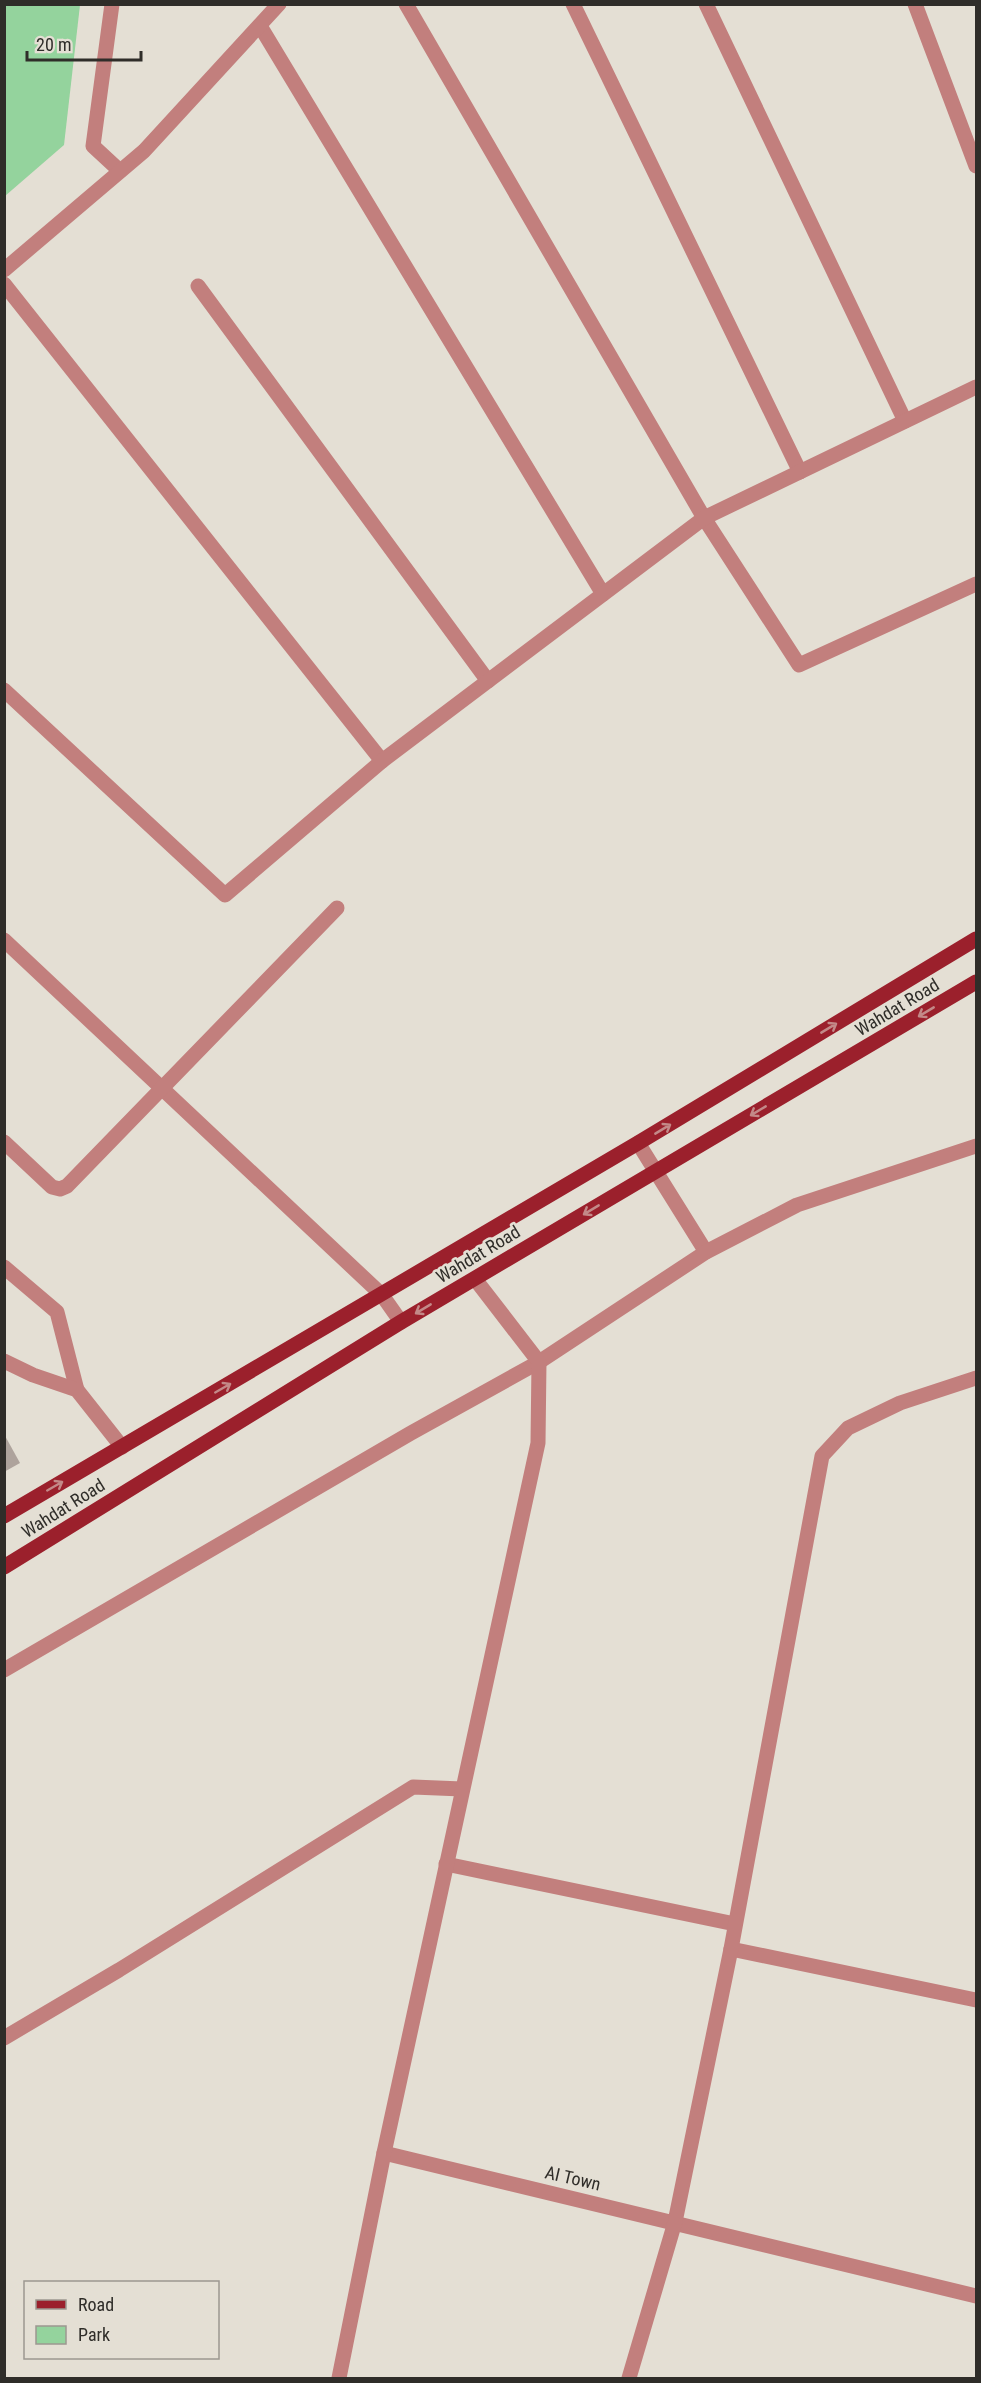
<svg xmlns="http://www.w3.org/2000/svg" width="981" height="2383" font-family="'Roboto Condensed',sans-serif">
<rect width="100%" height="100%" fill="#e4dfd4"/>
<polygon fill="#94d39d" points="5,4 80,5 64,145 5,196"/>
<polygon fill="#aea39c" points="4,1434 20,1463 4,1472"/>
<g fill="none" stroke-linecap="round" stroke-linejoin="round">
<g stroke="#c27f7d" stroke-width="15">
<polyline points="112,4 93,146 120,171"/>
<polyline points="406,4 704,518 799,665 976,584"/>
<polyline points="573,4 800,472"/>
<polyline points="706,4 905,421"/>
<polyline points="915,4 976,166"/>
<polyline points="260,26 603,594"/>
<polyline points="4,270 144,151 279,4"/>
<polyline points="4,284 382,761"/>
<polyline points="198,286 488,681"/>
<polyline points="4,690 225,895 382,761 704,518 976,387"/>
<polyline points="4,940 382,1295 401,1322"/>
<polyline points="4,1142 52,1187 60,1189 67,1186 337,908"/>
<polyline points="638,1143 706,1252"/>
<polyline points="4,1267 57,1312 77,1390"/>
<polyline points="4,1361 33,1375 77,1390 122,1447"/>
<polyline points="4,1670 411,1433 539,1362 706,1252 797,1205 976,1146"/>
<polyline points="446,1864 735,1924"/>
<polyline points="731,1949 976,2000"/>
<polyline points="4,2038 119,1970 413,1787 462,1789"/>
<polyline points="384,2153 976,2296"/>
<polyline points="339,2378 384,2153 538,1443 539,1362 475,1279"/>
<polyline points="629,2378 675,2222 731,1949 822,1456 848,1428 900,1403 976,1378"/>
</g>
<g stroke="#9b202c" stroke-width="15">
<polyline points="4,1516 638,1143 976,939"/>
<polyline points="4,1567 401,1322 976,982"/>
</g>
</g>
<defs><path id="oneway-shaft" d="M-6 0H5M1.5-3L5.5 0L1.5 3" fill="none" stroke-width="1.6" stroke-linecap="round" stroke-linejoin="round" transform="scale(1.5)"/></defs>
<g stroke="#c38988">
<use href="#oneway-shaft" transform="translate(926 1012) rotate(149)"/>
<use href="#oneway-shaft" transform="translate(829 1028) rotate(-31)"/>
<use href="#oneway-shaft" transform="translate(758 1111) rotate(149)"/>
<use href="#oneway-shaft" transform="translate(663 1129) rotate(-31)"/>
<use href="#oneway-shaft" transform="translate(591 1210) rotate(149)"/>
<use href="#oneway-shaft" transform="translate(423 1309) rotate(149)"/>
<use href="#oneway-shaft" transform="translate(223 1388) rotate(-30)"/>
<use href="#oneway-shaft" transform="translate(55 1486) rotate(-30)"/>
</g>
<g text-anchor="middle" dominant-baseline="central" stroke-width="5" stroke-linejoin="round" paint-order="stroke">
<g font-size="18" fill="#2f2d29" stroke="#e4dfd4">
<text transform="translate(897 1007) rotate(-31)">Wahdat Road</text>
<text transform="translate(478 1254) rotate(-31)">Wahdat Road</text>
<text transform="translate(63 1508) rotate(-32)">Wahdat Road</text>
<text transform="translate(573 2178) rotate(13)">AI Town</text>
</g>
</g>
<rect width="981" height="2383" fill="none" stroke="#2f2d29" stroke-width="12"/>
<rect x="24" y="2281" width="195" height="78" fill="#e4dfd4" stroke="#9c9890" stroke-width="1.5"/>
<rect x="36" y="2300" width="30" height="9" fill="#9b202c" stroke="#9c9890" stroke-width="1.5"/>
<text x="78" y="2311" font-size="18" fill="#2f2d29">Road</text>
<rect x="36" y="2326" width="30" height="18" fill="#94d39d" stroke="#9c9890" stroke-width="1.5"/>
<text x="78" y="2341" font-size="18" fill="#2f2d29">Park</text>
<path d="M27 51v9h114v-9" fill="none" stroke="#2f2d29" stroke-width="3"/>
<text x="36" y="51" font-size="18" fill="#2f2d29" stroke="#e4dfd4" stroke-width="4.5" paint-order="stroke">20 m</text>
</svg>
